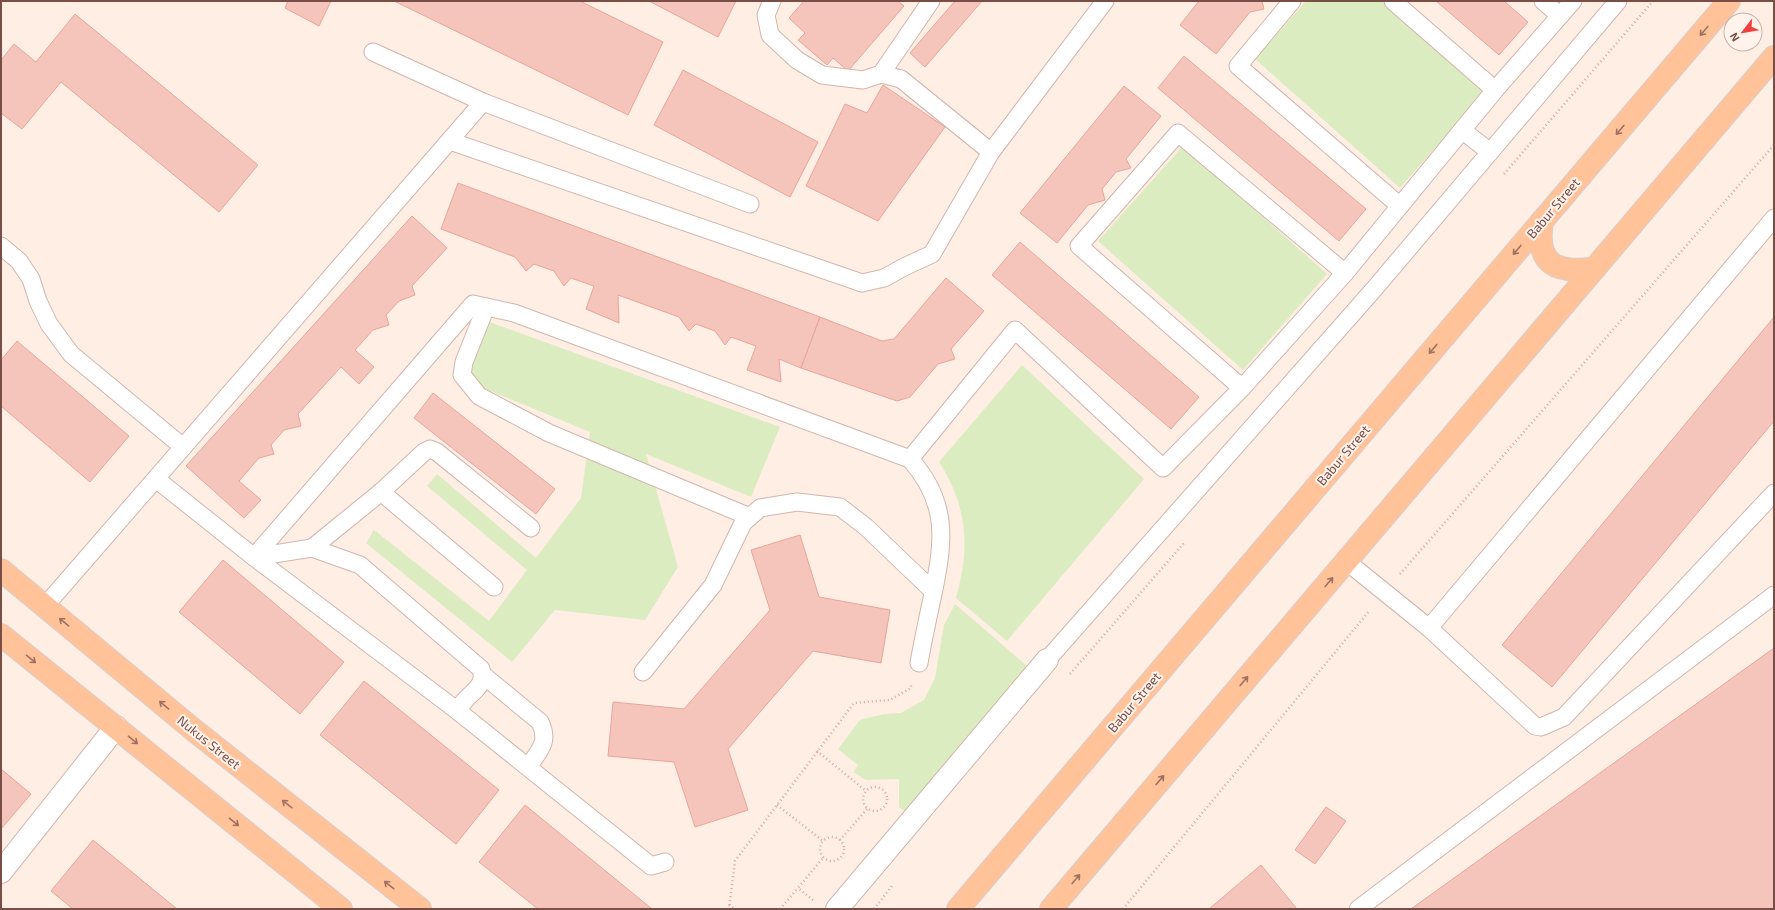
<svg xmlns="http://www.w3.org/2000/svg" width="1775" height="910" font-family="'Exo 2',sans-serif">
<rect width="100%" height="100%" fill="#feeee4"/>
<g fill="#dcecc1">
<polygon points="1306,1 1382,1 1484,92 1400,188 1255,59"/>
<polygon points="1183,146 1327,274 1243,370 1098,241"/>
<polygon points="484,320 780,427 751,497 646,454 678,567 645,620 555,610 512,662 366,543 374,530 489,621 527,570 427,486 437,474 536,558 581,498 590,432 464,380"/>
<path d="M1022,365L1144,479L1007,641L956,598C970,547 968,507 939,462Z"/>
<polygon points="955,604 1027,666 907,813 899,807 899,779 866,780 853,772 858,765 838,749 860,720 884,714 901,713 924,700 935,678 944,625"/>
</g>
<g fill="#f5c4ba" stroke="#e9a599">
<polygon points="288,1 331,1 319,26 285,8"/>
<polygon points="394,1 580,1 663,42 628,115"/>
<polygon points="649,1 736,1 718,37"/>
<polygon points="804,1 898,1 904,6 848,71 833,58 827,65 798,40 805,33 789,18"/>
<polygon points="955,1 982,1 925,67 910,53"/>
<polygon points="1199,1 1262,1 1264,9 1250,12 1216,54 1180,25"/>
<polygon points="1436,1 1504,1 1528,22 1499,55"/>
<polygon points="75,14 258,165 219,212 61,82 22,129 1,113 1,60 14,44 36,62"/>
<polygon points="1184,56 1366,209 1339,241 1158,88"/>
<polygon points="683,70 818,142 790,197 654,125"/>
<polygon points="883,85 945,127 878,221 806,186 845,104 867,113"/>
<polygon points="1124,86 1161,116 1126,159 1131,168 1116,172 1102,189 1105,200 1088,205 1057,243 1020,213"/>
<polygon points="458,183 820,317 801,368 779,359 781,382 747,370 756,346 731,337 725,345 715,331 696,324 689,331 679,317 618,295 619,323 586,309 594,286 571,278 564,286 554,271 534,264 526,271 515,257 441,229"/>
<polygon points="412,216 447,248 412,286 415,295 399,301 386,315 389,325 373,330 355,350 374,367 359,384 341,367 298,414 301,426 284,430 271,445 274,454 259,458 239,481 261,500 244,518 186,466"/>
<polygon points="1020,242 1199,397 1171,429 992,275"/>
<polygon points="946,278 984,311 951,349 955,359 938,364 910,397 897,401 801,368 820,317 882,341 894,339"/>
<polygon points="1774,317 1774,421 1552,687 1502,645"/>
<polygon points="17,341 129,436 90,482 1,406 1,360"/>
<polygon points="433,393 555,489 536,514 414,418"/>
<polygon points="800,535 819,597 890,610 881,663 813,651 728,749 748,810 695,827 674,762 608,756 613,702 684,709 770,610 751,550"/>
<polygon points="223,560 344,662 300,714 179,612"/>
<polygon points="1774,648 1774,909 1411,909 1600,773"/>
<polygon points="364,681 499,790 456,844 320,735"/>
<polygon points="1,769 31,794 1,829"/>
<polygon points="525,805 652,909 538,909 479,862"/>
<polygon points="1326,807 1346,821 1315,864 1295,850"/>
<polygon points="93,840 177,909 73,909 51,891"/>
<polygon points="1261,865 1297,909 1209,909"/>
</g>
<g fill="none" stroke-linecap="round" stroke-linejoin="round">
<g stroke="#d2b5ac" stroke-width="19">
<g id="service">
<polyline points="772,1 766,15 770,35 797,60 822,75 863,80 881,74 901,79 991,152"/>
<polyline points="1292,1 1238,66 1400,206"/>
<polyline points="1393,1 1495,90"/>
<polyline points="1543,1 1560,16"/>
<polyline points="373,52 483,102 750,204"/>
<polyline points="881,74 931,1"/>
<polyline points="1462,130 1490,152"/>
<polyline points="450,141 862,283 884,278 904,267 932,254 991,152 1105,1"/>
<polyline points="1,246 19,261 31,279 38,301 49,324 71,354 183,447"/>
<polyline points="486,307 464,362 462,375 479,396 549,433 750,517"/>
<polyline points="1242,388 1079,246 1178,133 1345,273"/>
<polyline points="156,479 254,557 473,304 514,313 910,459"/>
<polyline points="381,492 424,452 430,449 437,452 531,528"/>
<polyline points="312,548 381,492 494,587"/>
<path d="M254,557L312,548L360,565L481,669C488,691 462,693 459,712L651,866L665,862"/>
<polyline points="254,557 459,712"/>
<polyline points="1346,561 1429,628 1535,726 1541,727 1564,717 1774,493"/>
<polyline points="45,606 483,102"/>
<polyline points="1429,628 1774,218"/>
<polyline points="1047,660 1375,288 1618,1"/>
<path d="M919,663C923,640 928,617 933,594C944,541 949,503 910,459L1015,330L1163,468L1242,388L1345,273L1495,90L1573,1"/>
<polyline points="643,672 713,585 743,523 760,508 797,502 840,507 866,527 933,591"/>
<path d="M483,675L540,722C550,742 539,751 528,767"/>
<polyline points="1358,909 1774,595"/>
</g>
</g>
<g stroke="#d2b5ac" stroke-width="24">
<polyline id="pedestrian" points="837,909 1047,660"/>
</g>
<g stroke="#d2b5ac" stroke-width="24">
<polyline id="minor" points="1,872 116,727"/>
</g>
<g stroke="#d9cdcb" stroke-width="24">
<g id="primary">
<path d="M1542,221C1535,265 1557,274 1595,268"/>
<polyline points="1,570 195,731 420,909"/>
<polyline points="1,635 341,909"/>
<polyline points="958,909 1729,1"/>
<polyline points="1051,909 1774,57"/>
</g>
</g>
<g stroke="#daa69c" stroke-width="2.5" stroke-dasharray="1 3" stroke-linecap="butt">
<polyline points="1504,174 1653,1"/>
<polyline points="1400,574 1774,145"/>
<polyline points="1070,674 1184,543"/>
<polyline points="817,751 866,791"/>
<circle cx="875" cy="799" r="12"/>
<polyline points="777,805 823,841"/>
<circle cx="832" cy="849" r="12"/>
<polyline points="840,840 868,808"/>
<polyline points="813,900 798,888 823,858"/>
<polyline points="729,905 735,909"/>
<polyline points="729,909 735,861 854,703 890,700 911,688 911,685"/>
<polyline points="780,909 798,888"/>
<polyline points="874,909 892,886"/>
<polyline points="1123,909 1370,610"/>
</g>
<use href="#service" stroke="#fff" stroke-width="17"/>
<use href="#pedestrian" stroke="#fff" stroke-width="22"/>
<use href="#minor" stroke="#fff" stroke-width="22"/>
<use href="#primary" stroke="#ffc299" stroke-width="22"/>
</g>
<defs><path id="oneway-shaft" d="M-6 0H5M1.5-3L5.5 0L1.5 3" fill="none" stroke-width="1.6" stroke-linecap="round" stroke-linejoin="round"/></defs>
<g stroke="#a07160">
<use href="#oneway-shaft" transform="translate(1704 31) rotate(130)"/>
<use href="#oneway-shaft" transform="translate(1620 130) rotate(130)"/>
<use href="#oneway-shaft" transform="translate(1517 250) rotate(130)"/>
<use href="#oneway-shaft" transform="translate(1433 349) rotate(130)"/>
<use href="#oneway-shaft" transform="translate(1329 582) rotate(-50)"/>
<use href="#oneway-shaft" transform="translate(64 622) rotate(-140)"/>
<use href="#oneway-shaft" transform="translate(31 659) rotate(39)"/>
<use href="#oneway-shaft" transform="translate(1244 681) rotate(-50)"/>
<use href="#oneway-shaft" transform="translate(164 705) rotate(-140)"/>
<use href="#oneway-shaft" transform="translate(133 740) rotate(39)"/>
<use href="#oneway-shaft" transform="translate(1160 780) rotate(-50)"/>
<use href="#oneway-shaft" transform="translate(287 804) rotate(-142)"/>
<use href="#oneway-shaft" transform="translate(234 822) rotate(39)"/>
<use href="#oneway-shaft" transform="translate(1076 879) rotate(-50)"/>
<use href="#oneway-shaft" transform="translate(389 885) rotate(-142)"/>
</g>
<g text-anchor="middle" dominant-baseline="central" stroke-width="4" stroke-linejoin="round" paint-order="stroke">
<g font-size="13" fill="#784e47" stroke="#fff3eb">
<text transform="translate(1553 208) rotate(-50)">Babur Street</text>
<text transform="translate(1343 455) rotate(-50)">Babur Street</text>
<text transform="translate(1134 702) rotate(-50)">Babur Street</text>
<text transform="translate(209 742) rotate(39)">Nukus Street</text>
</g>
</g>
<rect width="1775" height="910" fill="none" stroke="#784e47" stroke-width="4"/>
<g transform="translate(1743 32) rotate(239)"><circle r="19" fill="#fff3eb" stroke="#c9b1a9"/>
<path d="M0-3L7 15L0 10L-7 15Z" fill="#ef4142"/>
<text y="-6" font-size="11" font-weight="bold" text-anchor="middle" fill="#784e47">N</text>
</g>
</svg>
